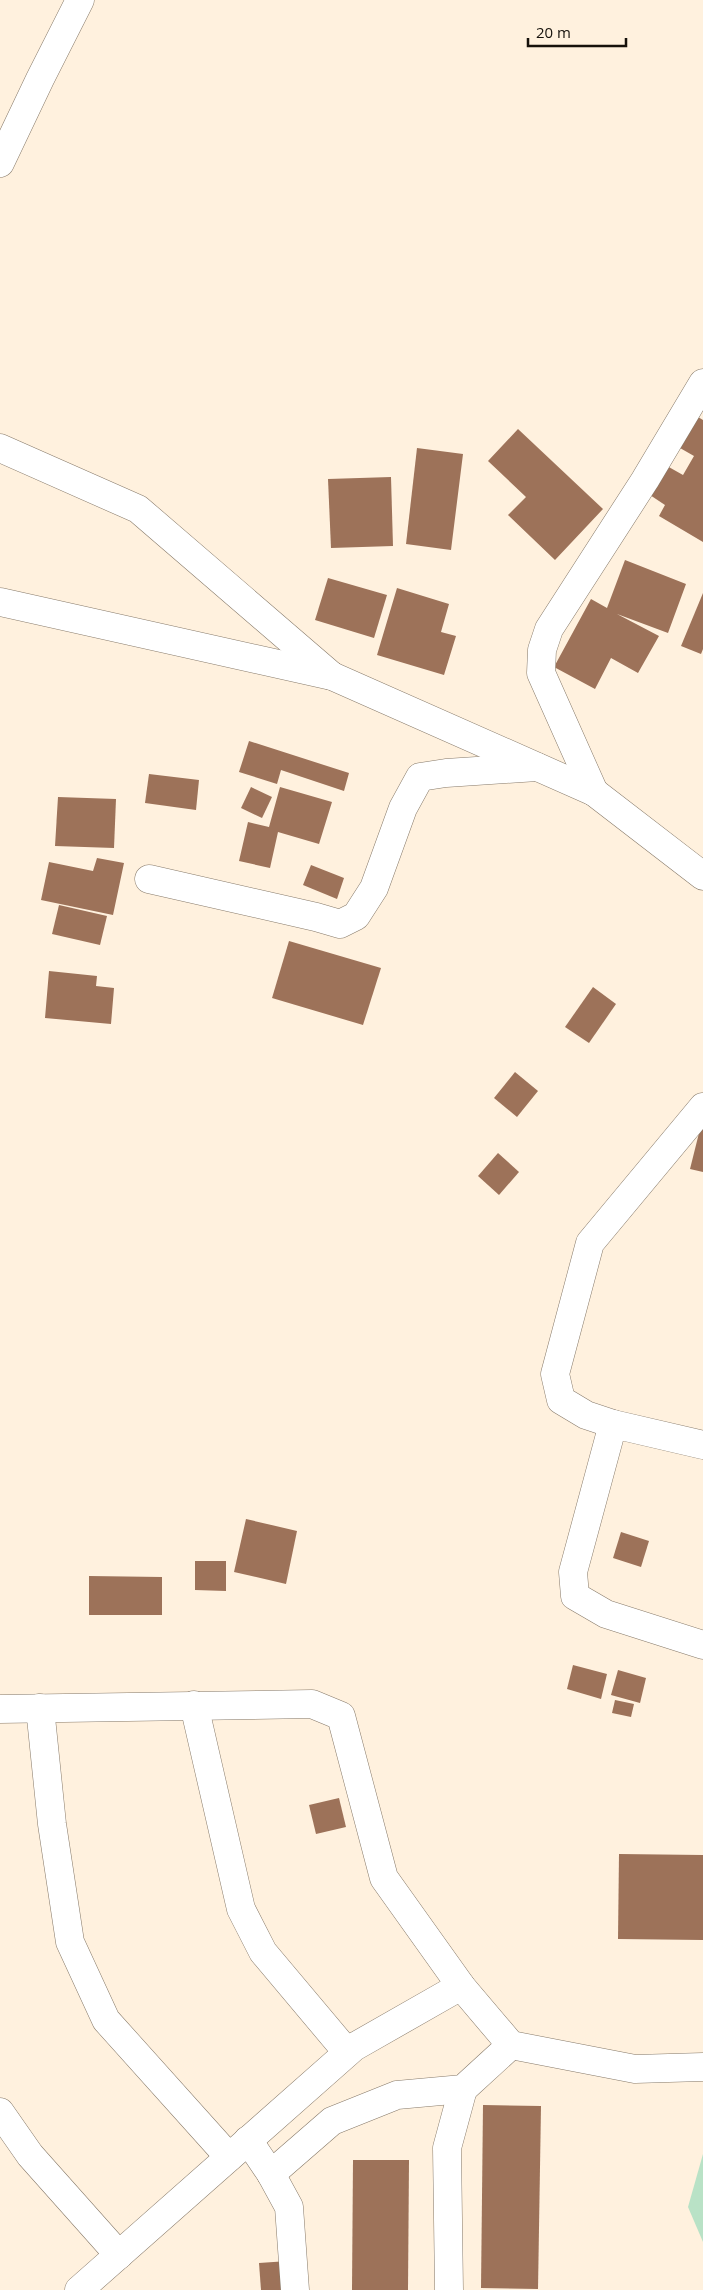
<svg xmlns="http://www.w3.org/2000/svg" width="703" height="2290" font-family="'Open Sans',sans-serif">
<rect width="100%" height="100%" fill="#fff1de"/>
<polygon fill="#b9e2c6" points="703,2154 703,2242 688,2207"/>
<g fill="#9d7259">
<polygon points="698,417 703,420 703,542 659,516 665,505 650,495 667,466 683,475 694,456 680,448"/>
<polygon points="518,429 603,509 555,560 508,515 526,497 488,461"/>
<polygon points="417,448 463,454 451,550 406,544"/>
<polygon points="391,477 393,546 331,548 328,479"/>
<polygon points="625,560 686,584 668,633 617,614 659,636 638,673 611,658 595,689 554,667 591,599 607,608"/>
<polygon points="328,578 387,595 374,638 315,620"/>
<polygon points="397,588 449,604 441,632 456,636 444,675 377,655"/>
<polygon points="703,593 703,649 701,654 681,646"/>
<polygon points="249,741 349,773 344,791 281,770 277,784 239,772"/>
<polygon points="149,774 199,780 196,810 145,803"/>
<polygon points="251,787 272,797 262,818 241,808"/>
<polygon points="280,787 332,802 319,844 278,832 270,868 239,861 248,822 269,827"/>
<polygon points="58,797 116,799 114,848 55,846"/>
<polygon points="97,858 124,863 113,915 41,900 49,862 93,871"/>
<polygon points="311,865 344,878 337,899 303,885"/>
<polygon points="59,905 107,916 100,945 52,934"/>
<polygon points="289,941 381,968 363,1025 272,998"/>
<polygon points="49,971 97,976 96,986 114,988 111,1024 45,1018"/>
<polygon points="593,987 616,1004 589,1043 565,1027"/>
<polygon points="515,1072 538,1091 517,1117 494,1098"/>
<polygon points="702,1121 703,1121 703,1172 690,1169"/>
<polygon points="498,1153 519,1172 499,1195 478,1176"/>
<polygon points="246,1519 297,1531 286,1584 234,1572"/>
<polygon points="621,1532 649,1541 641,1567 613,1558"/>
<polygon points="195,1561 226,1561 226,1591 195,1590"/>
<polygon points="89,1576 162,1577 162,1615 89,1615"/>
<polygon points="573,1665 607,1674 601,1699 567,1689"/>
<polygon points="618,1670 646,1678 640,1703 611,1695"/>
<polygon points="615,1700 634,1704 631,1717 612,1713"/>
<polygon points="339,1798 346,1827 316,1834 309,1805"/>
<polygon points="619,1854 703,1855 703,1940 618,1939"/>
<polygon points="483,2105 541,2106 538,2289 481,2288"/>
<polygon points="353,2160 409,2160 408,2290 352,2290"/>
<polygon points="288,2261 291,2290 261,2290 259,2263"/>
</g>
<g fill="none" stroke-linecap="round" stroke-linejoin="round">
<g stroke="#877a6a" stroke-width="29">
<g id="street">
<polyline points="0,163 40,79 80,0"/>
<polyline points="0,448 138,509 332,676"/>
<polyline points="594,792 541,673 542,650 549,629 645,480 703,383"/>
<polyline points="149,879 316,917 340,924 356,916 374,888 403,808 420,777 446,773 537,767"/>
<polyline points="613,1424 586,1415 561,1400 555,1374 590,1243 703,1107"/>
<polyline points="703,1445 613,1424 573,1572 575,1596 606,1614 703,1645"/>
<polyline points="194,1705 241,1909 263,1952 347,2052"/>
<polyline points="40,1708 52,1824 70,1942 106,2020 229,2157"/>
<polyline points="0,1709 312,1704 341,1716 384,1878 461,1986 511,2045 635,2069 703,2067"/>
<polyline points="0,2112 30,2155 119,2255"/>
<polyline points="248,2140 271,2174 289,2207 295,2290"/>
<polyline points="271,2174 332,2121 397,2095 463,2089 511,2045"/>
<polyline points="79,2290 354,2047 461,1986"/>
<polyline points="449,2290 447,2148 463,2089"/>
</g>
</g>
<g stroke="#877a6a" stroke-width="29">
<polyline id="secondary" points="0,602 332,676 594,792 703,876"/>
</g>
<use href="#street" stroke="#fff" stroke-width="28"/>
<use href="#secondary" stroke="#fff" stroke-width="28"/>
</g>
<path d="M528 38v8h98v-8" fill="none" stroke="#16110b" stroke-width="2.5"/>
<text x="536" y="38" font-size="15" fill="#16110b" stroke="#fff1de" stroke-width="4" paint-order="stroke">20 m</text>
</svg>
